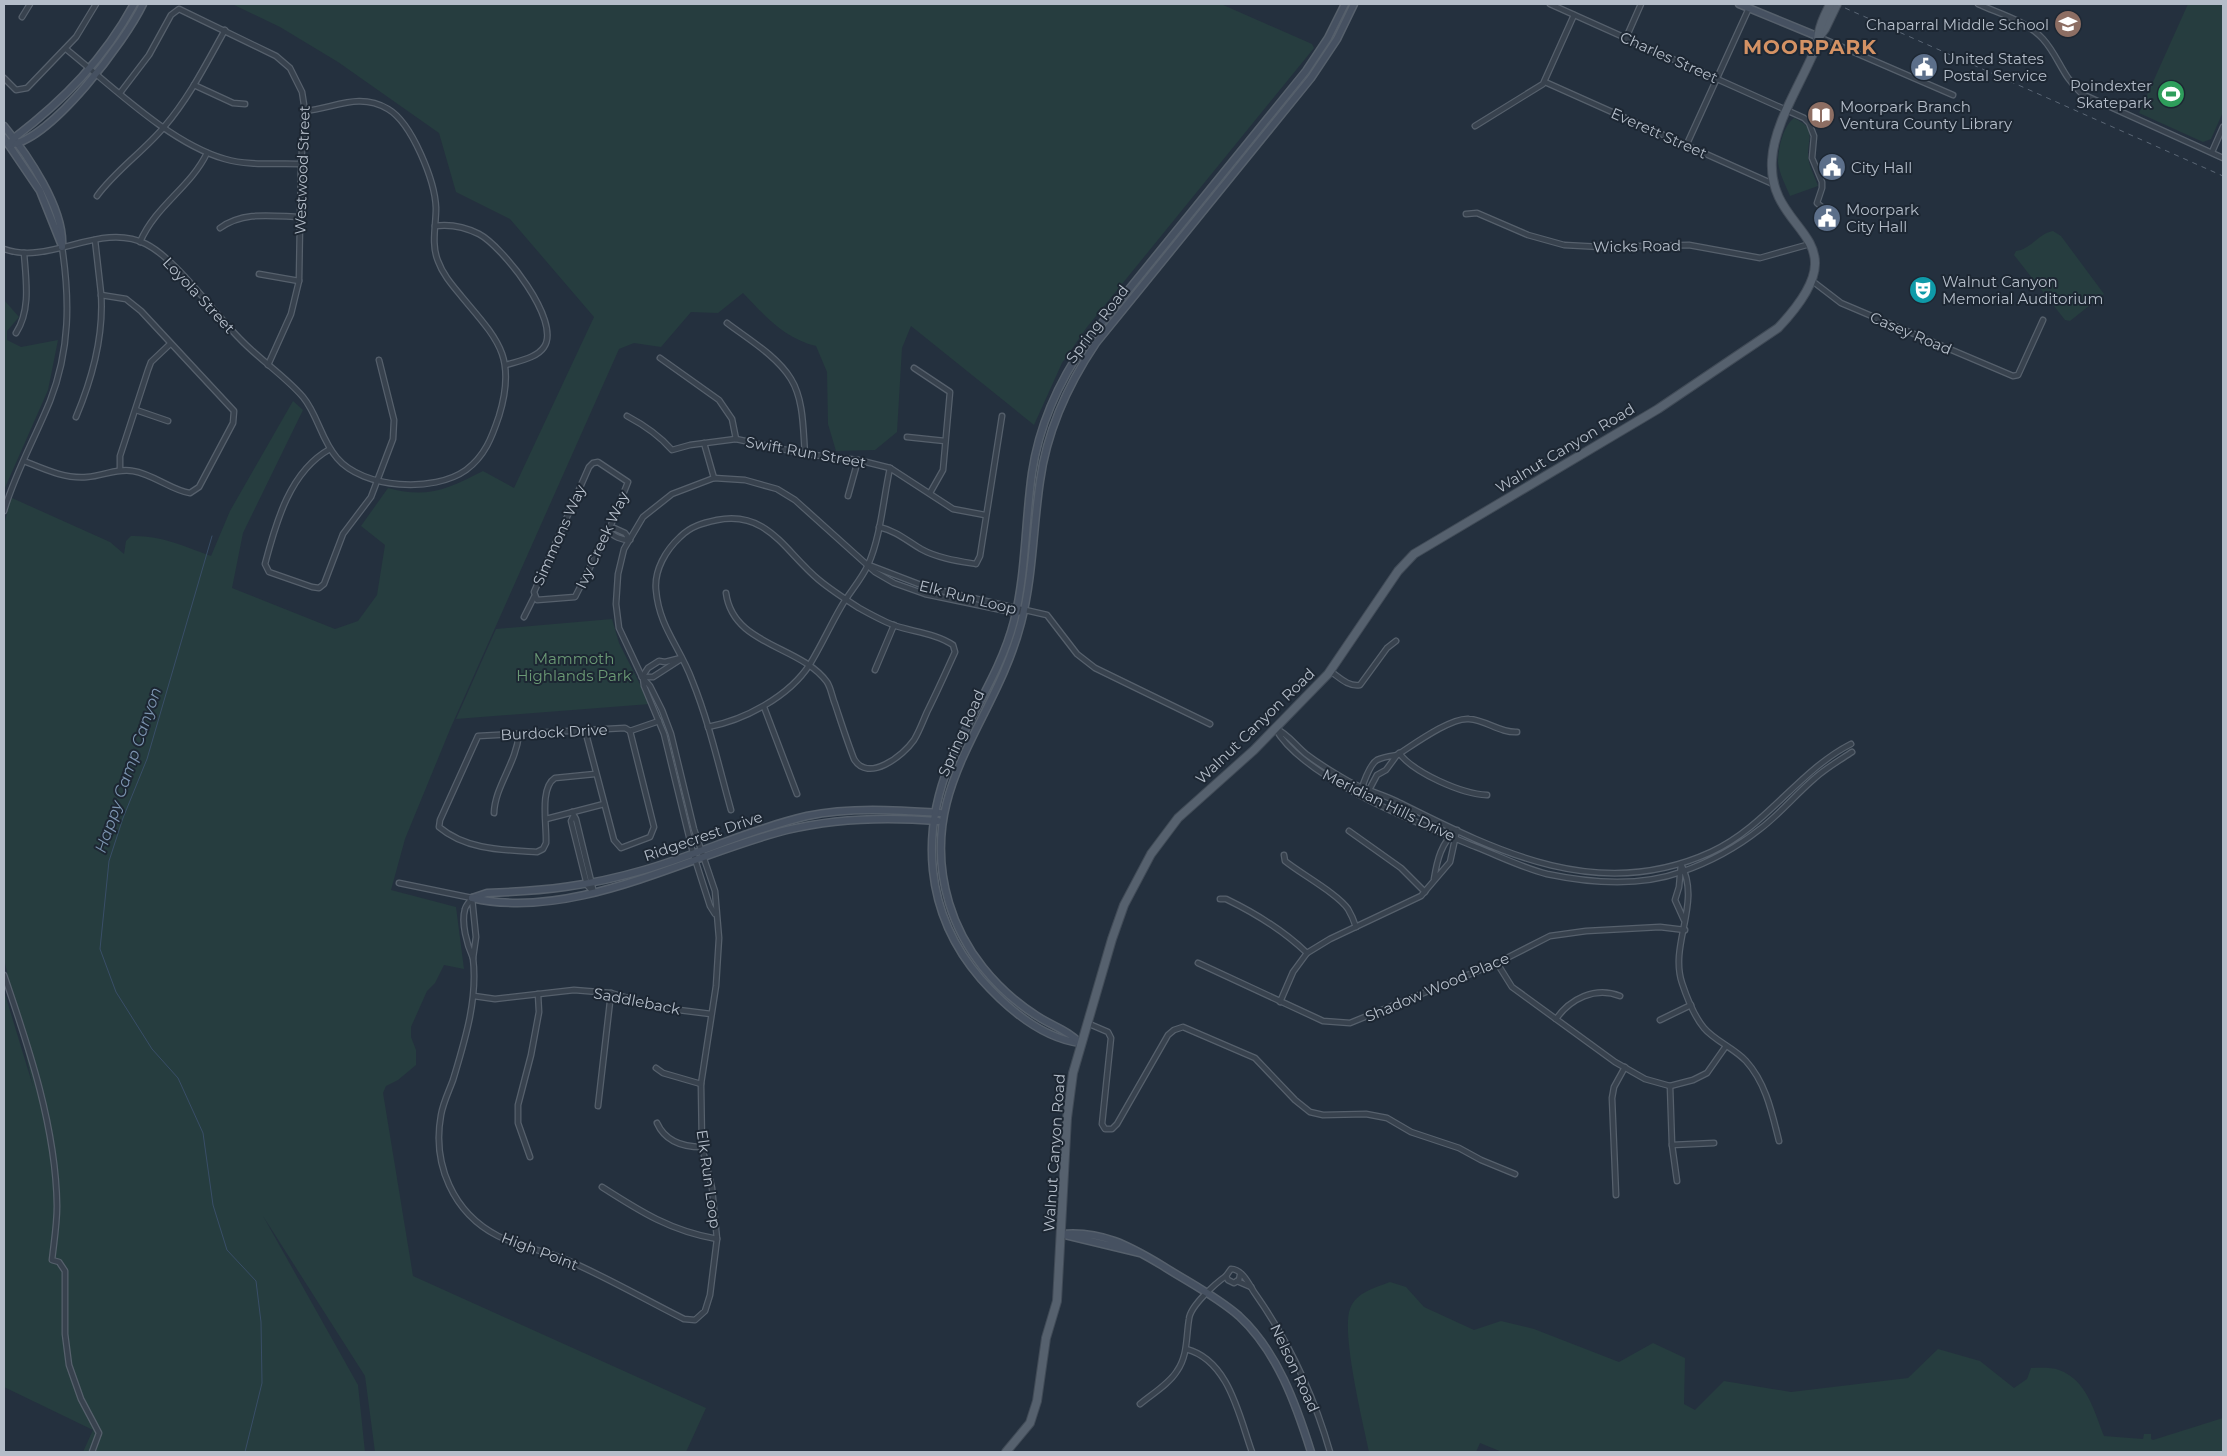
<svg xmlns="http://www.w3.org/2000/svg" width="2227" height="1456" font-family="Montserrat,sans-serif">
<rect width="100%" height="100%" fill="#24303e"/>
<g fill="#263d3f">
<path d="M232,4H1221L1312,44L1314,48L1087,327L1062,363L1034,425L911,326L902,348L897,432L875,450L836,451L828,424L827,372L816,346C784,338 765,316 743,293L718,313L691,312L661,347L634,343L619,349L451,727L405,839L391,890L456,907L464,969L444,965L435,983L427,991L411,1027V1037L416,1050V1065L398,1080L386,1086L383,1093L413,1276L706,1408L686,1452H375L365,1376L263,1216L358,1385L365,1452H83L93,1430L4,1387V991L33,1086L4,959V525L10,501L12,498L110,542L124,554L126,541L131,536C160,535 184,546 211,556L230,511L293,401L303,410L243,533L232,588L335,629L358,621L377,595L385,545L361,526L388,488C427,499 448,489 483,471L514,488L594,317L510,219L456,192L439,133L338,62L280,27Z"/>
<polygon points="2188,4 2223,4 2223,112 2211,139 2203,142 2139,113"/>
<path d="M1794,118C1817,129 1808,136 1808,155C1808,164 1815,177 1818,186L1790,196C1786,186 1779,173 1778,162C1778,149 1783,126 1794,118Z"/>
<path d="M2053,231L2061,236L2104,294L2070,321L2065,320L2014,255L2016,251C2030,250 2039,233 2053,231Z"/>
<polygon points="4,300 19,317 7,331 7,340 21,347 58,340 48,390 4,490"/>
<polygon points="612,619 619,643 650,704 456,719 496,629"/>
<path d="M1390,1282L1406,1287L1424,1307L1474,1330L1501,1321L1534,1329L1619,1362L1653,1343L1685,1358L1684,1404L1695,1410L1724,1381L1791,1392L1908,1378L1938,1349L1980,1361L2014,1388L2027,1379L2031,1368C2039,1368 2051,1367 2059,1370C2087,1380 2094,1411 2104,1436L2143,1439L2144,1434H2151V1439L2153,1440L2223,1418V1452H1502L1480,1443L1476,1452H1369C1363,1423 1341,1333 1350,1309C1356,1292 1375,1288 1390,1282Z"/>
</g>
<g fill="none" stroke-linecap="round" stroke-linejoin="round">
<polyline stroke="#394e67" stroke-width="1" points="212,536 147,759 123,818 109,861 100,949 116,992 152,1049 178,1078 203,1133 213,1205 227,1250 256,1281 261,1322 262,1383 245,1452"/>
<g stroke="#56606c" stroke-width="7">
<g id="street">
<polyline points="1550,4 1804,118 1809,123 1814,136 1812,158 1822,182 1822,188 1817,203 1823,208"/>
<path d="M1978,4C2000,14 2027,21 2043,39C2059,57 2062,76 2082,94L2223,158"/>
<polyline points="22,17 30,4"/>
<polyline points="1819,37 1953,95"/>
<polyline points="1626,38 1641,4"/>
<path d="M66,49C111,85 169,143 225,159C248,166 276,163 301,164"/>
<polyline points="4,78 16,90 27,88 76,37 96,4"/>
<polyline points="1545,82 1773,184"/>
<polyline points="194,85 233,103 245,104"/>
<polyline points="120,93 149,55 171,15 179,9 276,56 290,68 302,92 305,111 301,164 299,281 291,314 268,365"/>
<polyline points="1475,126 1543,84 1574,15"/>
<polyline points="1686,146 1749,8"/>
<polyline points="2212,152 2223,127"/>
<path d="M97,196C115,171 144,151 164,127C189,98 206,64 225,30"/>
<polyline points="1466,214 1477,213 1528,235 1564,245 1601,247 1689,245 1760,258 1810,244"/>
<path d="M435,226C450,224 465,227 479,234C502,246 562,321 544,347C537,358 518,361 506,365"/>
<path d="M220,228C244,211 271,216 300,217"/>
<path d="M140,242C156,205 190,188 207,153"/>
<path d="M4,249C50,266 100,221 146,244C176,259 214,313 240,339C260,360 285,376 303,397C318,415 321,440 337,458C363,489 434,493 466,470C485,456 492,437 499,416C517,357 498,340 462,297C453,286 443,275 438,261C431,244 436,226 436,208C435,181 412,123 388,109C359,92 335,108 305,111"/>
<polyline points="259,274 299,281"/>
<polyline points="1811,280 1841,303 2013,376 2018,375 2043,320"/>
<path d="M727,323C748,339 777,356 791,379C804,400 803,430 805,454"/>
<path d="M16,333C31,310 26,280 24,253"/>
<polyline points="660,358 719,400 732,419 736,439"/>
<polyline points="914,368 950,392 943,470 930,493"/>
<polyline points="136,410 168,421"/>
<path d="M627,416C644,425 659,435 672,450L690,445L736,439L805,454L858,460L890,468L953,509L985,515"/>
<path d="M76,417C92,379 104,334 101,293C99,276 97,258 95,240"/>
<polyline points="907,437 945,441"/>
<polyline points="704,443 714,478"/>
<path d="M330,449C290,471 276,522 265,564L269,572L312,587L319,588L324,584L343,534L371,497L393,439L394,420L379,360"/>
<path d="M24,461C44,469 65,479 87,477C103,476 117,468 133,471C153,474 173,491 190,493L199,487L233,423L234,411L141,311L126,299L101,295"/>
<polygon points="598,462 628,482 609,530 575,597 537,600 534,592 589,467 593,463"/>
<polyline points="120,470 120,456 148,370 151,362 170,344"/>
<polyline points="848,496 858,460"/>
<path d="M4,511C15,473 35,438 50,401C70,350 70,300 62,247"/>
<path d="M879,527C896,531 906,540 921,549C937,558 958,561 976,564L980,556L1002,416"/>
<path d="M614,528L625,533L630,540C622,540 613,537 609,530Z"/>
<polyline points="869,565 929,588 1047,615 1077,654 1095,668 1210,724"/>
<path d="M726,593C733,646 800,645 827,682C831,688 832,697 835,704C841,722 847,741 854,759C868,783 903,756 914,740C919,732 923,721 927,712C937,692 946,672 955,652L953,645C937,634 915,632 896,626C884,622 870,614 859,608C845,599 831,590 819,580C785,552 768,510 717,520C703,523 691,526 680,537C666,550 654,570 656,590C659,627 680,647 692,680C709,722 719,767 731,810"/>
<polyline points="524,617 534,597"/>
<polyline points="875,670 894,625"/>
<path d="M1330,671C1339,677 1348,687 1360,685L1387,648L1396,641"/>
<polyline points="642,677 648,668 659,661 665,662 681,658"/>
<polyline points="642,677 653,677 681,659"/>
<polyline points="643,678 644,686 664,734 693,853 710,906 715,914"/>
<polyline points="764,707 797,794"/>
<path d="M708,727C744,720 789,697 810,664C821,646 830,626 841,607C849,593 861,580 868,565C881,536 883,500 890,468"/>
<polyline points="585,730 614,840 621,848 650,837 654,827 630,731"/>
<polyline points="630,731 659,721"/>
<path d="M1851,744C1798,771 1766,827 1711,852C1600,903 1500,853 1400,803C1383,794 1364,790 1348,781C1334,773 1319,764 1306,754C1295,745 1288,734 1275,728C1303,779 1422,825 1476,847C1499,856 1523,868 1547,874C1590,883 1639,887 1681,872C1710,862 1736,848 1760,829C1780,814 1796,794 1815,778C1826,768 1840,760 1852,752"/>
<path d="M1399,753C1414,773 1462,794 1487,795"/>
<path d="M1397,755C1413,745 1451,717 1469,719C1486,720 1500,733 1517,732"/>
<path d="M1397,755L1386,770L1377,775L1369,790L1361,795C1361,787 1370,764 1377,760C1383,757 1391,756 1397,755Z"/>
<path d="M595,774L555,778C539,788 547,826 546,843L543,849L537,852C504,850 466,850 439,827L440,820L478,736L625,728L630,731"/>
<polyline points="572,812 576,819 594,893 587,885 571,821 573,817"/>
<path d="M494,813C495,786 516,764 519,734"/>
<polyline points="546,819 604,804"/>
<polyline points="1349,831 1401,868 1425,892"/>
<path d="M1284,855L1285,861C1301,874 1338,894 1348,909C1351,914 1354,921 1356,927"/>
<polyline points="399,883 472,898"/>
<path d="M472,898L476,937L473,958C467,945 461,923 465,909C466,905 470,901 472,898Z"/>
<path d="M1220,899H1226C1255,913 1283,930 1307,953"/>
<path d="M1684,920L1675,900L1679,887L1681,864C1702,903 1669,944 1682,983C1687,998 1694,1016 1704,1028C1715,1041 1734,1048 1746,1061C1766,1083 1772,1113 1779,1141"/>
<path d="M473,958C478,999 465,1040 453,1080C449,1091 443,1103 441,1115C432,1164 453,1213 498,1236C520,1247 547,1251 569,1261C608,1278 646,1300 684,1319L695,1320L705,1311L710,1295L717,1239L712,1188L702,1147L701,1084L716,986L719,938L715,891L694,829L671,734L662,710L650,686L642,677L619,628L616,604L618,574L624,549L643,517L672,494L714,478L745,480L777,489L795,500L875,572L894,583L925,594L1016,613L1024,611"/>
<polyline points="1198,963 1323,1021 1350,1023 1497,963 1550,936 1586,931 1660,927 1685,930"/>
<polyline points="1497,963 1512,987 1615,1062 1645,1079 1670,1086 1693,1080 1707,1073 1726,1046"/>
<path d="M4,975C29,1048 56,1128 57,1206C57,1224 54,1242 52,1260L59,1262L65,1271V1334L69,1365L81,1399L99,1433L92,1452"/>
<polyline points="474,996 495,999 574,990 611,993 663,1008 711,1014"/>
<path d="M1280,1002L1293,972L1307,953L1330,939L1421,896L1450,862L1457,830C1441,842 1437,861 1434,879"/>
<path d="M1556,1019C1570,999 1595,986 1620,996"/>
<polyline points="1660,1020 1691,1005"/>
<polyline points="1087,1023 1108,1032 1111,1038 1102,1124 1105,1129 1112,1129 1117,1124 1168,1035 1174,1030 1183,1027 1255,1058 1295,1100 1310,1112 1323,1115 1366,1114 1387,1118 1411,1132 1459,1148 1481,1160 1515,1174"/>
<polyline points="656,1068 663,1073 701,1084"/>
<polyline points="1670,1086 1672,1145 1677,1181"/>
<polyline points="598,1106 611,993"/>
<path d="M657,1123C665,1141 683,1147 702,1147"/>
<polyline points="1672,1145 1714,1143"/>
<polyline points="530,1157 518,1123 518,1105 531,1055 539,1012 538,994"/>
<path d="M602,1187C641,1212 671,1231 717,1239"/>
<polyline points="1616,1195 1612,1098 1614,1087 1625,1067"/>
<path d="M1240,1275L1239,1280L1234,1283L1228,1280L1226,1276L1231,1269C1242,1269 1249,1284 1254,1292C1288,1340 1314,1396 1330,1452"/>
<polyline points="1237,1281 1251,1287"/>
<path d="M1186,1349C1229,1360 1239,1416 1252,1452"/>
<path d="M1140,1404C1152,1394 1169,1384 1177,1371C1188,1355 1186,1337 1189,1319C1190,1306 1216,1283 1226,1276"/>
</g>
</g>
<g stroke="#56606c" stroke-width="9">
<g id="secondary">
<polyline points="1739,4 1819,37"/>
<path d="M4,126C27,154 65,209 62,247"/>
<polyline points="4,138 40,191 62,246"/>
<path d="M9,145C51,141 126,40 143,4"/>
<path d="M9,145L14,138C64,100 104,59 134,4"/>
<path d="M472,898L487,893C544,891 589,886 644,870C699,854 751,829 807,816C849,807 896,810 940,813"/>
<path d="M472,898C575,922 690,854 787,830C836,818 888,817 938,821"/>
<path d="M1080,1043C1042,1038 1006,1007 981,979C924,913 919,831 954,753C974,709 1002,668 1014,621C1026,573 1025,522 1032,473C1039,425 1059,381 1087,341L1306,71L1328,38L1345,4"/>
<path d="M1080,1043C1068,1030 1052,1026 1037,1016C996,990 963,950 949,903C915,789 995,724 1021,623C1033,577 1033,528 1040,481C1047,430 1067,386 1096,343L1311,78L1337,39L1354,4"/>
<path d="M1140,1253L1061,1234C1101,1230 1130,1246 1163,1266C1188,1282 1216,1296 1239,1316C1277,1351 1296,1404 1311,1452"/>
</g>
</g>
<g stroke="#414b57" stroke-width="10">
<g id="primary">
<polyline points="1819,37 1825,29 1837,4"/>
<path d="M1006,1452L1030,1423L1037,1401L1046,1338L1057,1301L1067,1118L1073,1073L1112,939L1124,905L1151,854L1178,818L1254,750L1328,674L1398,571L1414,554L1658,409L1778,328C1867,234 1767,237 1772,160C1774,123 1802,82 1816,47C1819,40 1818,32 1821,25C1823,18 1827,11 1830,4"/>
</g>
</g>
<use href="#street" stroke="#38424e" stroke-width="4.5"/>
<use href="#secondary" stroke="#465161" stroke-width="6"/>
<use href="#primary" stroke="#56616e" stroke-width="8"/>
<polyline stroke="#5a6675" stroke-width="1" stroke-dasharray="5 5" stroke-linecap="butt" points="1836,4 2223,176"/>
</g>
<defs>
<g id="school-disc" transform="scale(1.4375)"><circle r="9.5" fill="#8d6e63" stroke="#1d2733"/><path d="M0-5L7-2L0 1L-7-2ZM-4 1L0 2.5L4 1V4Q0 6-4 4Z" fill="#fff"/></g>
<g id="civic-disc" transform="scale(1.4375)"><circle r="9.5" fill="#5c6f8a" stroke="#1d2733"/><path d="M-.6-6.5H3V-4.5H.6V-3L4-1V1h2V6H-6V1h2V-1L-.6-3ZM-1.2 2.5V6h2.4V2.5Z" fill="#fff"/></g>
<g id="stadium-disc" transform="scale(1.4375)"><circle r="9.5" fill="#2e9e5b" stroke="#1d2733"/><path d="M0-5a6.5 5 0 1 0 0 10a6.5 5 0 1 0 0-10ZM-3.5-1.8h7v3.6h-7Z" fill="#fff"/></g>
<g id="library-disc" transform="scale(1.4375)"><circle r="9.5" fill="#8d6e63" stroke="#1d2733"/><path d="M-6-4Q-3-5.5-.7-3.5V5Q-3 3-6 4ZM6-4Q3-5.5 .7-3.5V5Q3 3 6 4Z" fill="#fff"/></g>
<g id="theatre-disc" transform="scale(1.4375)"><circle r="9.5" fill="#0f9aa8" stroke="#1d2733"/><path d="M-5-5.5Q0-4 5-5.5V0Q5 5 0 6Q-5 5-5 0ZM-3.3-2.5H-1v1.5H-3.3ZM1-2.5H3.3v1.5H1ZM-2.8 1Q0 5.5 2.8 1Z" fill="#fff"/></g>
</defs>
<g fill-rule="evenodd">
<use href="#school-disc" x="2068" y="24"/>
<use href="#civic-disc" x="1924" y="67"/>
<use href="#stadium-disc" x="2171" y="94"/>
<use href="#library-disc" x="1821" y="115"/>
<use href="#civic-disc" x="1832" y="167"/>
<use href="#civic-disc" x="1827" y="218"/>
<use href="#theatre-disc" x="1923" y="290"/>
</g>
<g text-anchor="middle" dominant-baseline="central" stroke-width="4" stroke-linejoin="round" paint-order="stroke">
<g font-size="15" fill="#b4bdc9" stroke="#1d2733" text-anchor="start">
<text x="2049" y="24" text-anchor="end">Chaparral Middle School</text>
<text x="1943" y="58">United States<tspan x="1943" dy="17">Postal Service</tspan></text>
<text x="2152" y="85" text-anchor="end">Poindexter<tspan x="2152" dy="17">Skatepark</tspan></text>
<text x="1840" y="106">Moorpark Branch<tspan x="1840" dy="17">Ventura County Library</tspan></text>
<text x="1851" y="167">City Hall</text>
<text x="1846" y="209">Moorpark<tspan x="1846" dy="17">City Hall</tspan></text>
<text x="1942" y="281">Walnut Canyon<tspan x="1942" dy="17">Memorial Auditorium</tspan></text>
</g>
<g font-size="15" fill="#b4bdc9" stroke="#1d2733">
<text transform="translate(1669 57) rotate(24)">Charles Street</text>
<text transform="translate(1659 133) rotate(24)">Everett Street</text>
<text transform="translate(302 170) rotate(-88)">Westwood Street</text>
<text transform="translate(1637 246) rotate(-1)">Wicks Road</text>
<text transform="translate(199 295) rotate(47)">Loyola Street</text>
<text transform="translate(1097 324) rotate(-53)">Spring Road</text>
<text transform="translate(1911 333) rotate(23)">Casey Road</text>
<text transform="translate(1565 448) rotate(-31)">Walnut Canyon Road</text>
<text transform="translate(806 452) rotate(10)">Swift Run Street</text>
<text transform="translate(559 535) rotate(-66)">Simmons Way</text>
<text transform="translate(602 540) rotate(-65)">Ivy Creek Way</text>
<text transform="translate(968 597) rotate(14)">Elk Run Loop</text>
<text transform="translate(1255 726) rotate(-44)">Walnut Canyon Road</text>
<text transform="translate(554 732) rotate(-3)">Burdock Drive</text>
<text transform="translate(961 733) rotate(-66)">Spring Road</text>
<text transform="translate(1389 805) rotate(26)">Meridian Hills Drive</text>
<text transform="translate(703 836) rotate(-19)">Ridgecrest Drive</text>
<text transform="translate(1437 987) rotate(-23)">Shadow Wood Place</text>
<text transform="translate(637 1001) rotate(11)">Saddleback</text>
<text transform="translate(1054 1153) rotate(-86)">Walnut Canyon Road</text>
<text transform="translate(709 1179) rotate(82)">Elk Run Loop</text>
<text transform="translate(540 1251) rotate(21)">High Point</text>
<text transform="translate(1295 1368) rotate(65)">Nelson Road</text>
</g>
<g font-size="15" fill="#6b9a75" stroke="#1d2733">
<text x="574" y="658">Mammoth<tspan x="574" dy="17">Highlands Park</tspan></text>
</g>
<g font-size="16" font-style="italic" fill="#7c94b0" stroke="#1d2733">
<text transform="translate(128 770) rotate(-71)">Happy Camp Canyon</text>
</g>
<g font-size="20" font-weight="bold" letter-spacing="1" fill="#d49264" stroke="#1d2733">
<text x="1810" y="47">MOORPARK</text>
</g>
</g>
<rect width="2227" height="1456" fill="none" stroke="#b4bdc9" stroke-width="10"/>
</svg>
